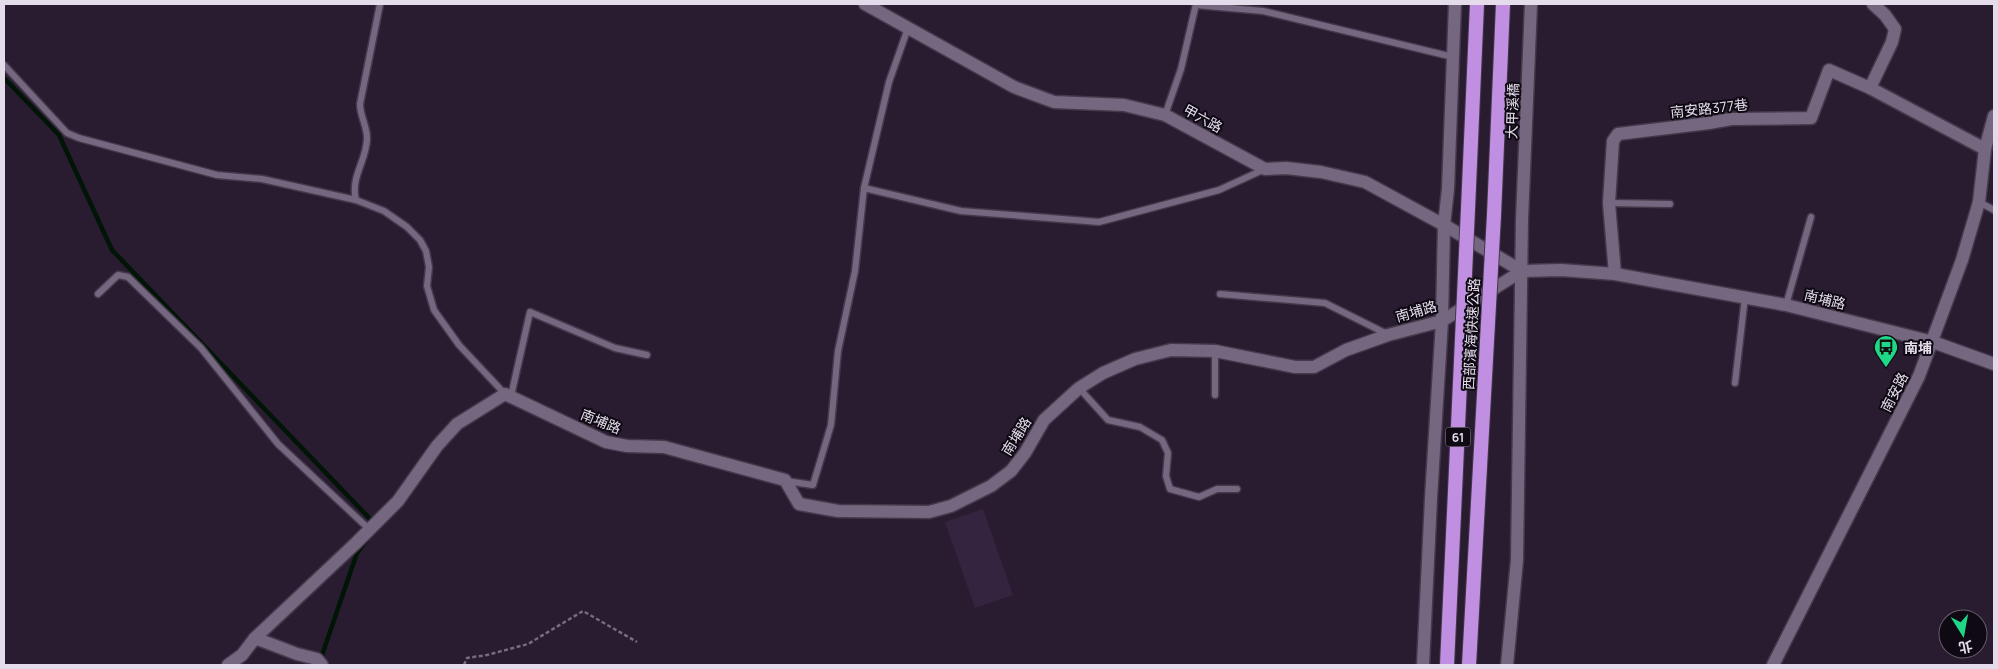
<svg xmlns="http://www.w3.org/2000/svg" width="1998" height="669" font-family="Manrope,'Noto Sans TC',sans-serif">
<rect width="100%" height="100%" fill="#291c31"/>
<polygon fill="#34243f" points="983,509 1013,595 975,608 945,522"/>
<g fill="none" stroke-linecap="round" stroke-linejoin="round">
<g stroke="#001506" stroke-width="4.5">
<polyline points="4,78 59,135 112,250 374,523"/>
<polyline points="320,661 357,553 367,540"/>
</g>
<g stroke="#44394b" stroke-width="9">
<g id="service">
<polyline points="1196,5 1263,11 1453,57"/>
<polyline points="4,65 67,133 79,138 217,175 262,179 356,200 384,211 407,227 420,240 426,251 429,267 427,286 434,310 459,345 505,394"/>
<polyline points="1165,115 1181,69 1196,4"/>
<polyline points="864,188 961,211 1099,222 1219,190 1265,169"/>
<path d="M356,200C350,177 367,160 367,138C367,126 360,116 360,104L380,4"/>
<polyline points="1979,202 1994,210"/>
<polyline points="1609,203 1670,204"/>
<polyline points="98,294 118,275 128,277 201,348 278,444 369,529"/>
<polyline points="1220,294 1325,303 1387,334"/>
<polyline points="1786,305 1811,217"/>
<polyline points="1215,351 1215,395"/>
<polyline points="1735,383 1745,297"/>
<polyline points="1079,388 1108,420 1140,427 1162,440 1168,453 1166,476 1170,489 1199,497 1217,489 1237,489"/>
<polyline points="511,396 530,312 615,348 647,355"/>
<polyline points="786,481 813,485 831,425 838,351 855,271 864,188 889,82 908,28"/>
</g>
</g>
<g stroke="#44394b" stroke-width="15">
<g id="minor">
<polyline points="865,4 1014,87 1054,102 1124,105 1165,115 1265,169 1286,168 1321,172 1365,182 1444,225 1522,271"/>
<polyline points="1870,88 1892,42 1895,29 1885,15 1873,4"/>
<polyline points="1615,274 1609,203 1613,141 1618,134 1709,123 1731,119 1811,118 1829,70 1870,88 1985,149"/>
<polyline points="255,638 297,654 317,659 322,665"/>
<polyline points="228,665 242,655 255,638 356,543 398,501 437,446 457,424 505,394 606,442 627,446 664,447 785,480 799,504 838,511 929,512 951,506 991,486 1011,471 1025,453 1044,420 1079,388 1103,373 1135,359 1171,350 1215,351 1295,367 1314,367 1346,350 1388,335 1442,321 1522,271 1561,270 1615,274 1786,305 1933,342 1994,364"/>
</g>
</g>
<g stroke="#44394b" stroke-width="15">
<g id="tertiary">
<polyline points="1423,665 1431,498 1442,321 1444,225 1448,189 1455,4"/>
<polyline points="1507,665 1517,560 1522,219 1531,4"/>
<polyline points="1773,665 1919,376 1962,260 1979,202 1985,149 1994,116"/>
</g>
</g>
<g stroke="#44394b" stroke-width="16">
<g id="trunk">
<polyline points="1468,209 1477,4"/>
<polyline points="1494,215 1503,4"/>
</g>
</g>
<polyline stroke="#776c7e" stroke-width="2.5" stroke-dasharray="4 2.5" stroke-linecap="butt" points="464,665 467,658 487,655 528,644 583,611 637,642"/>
<use href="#service" stroke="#756780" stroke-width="6"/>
<use href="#minor" stroke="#756780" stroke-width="12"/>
<use href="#tertiary" stroke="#756780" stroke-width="12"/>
<use href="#trunk" stroke="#c08fe2" stroke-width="14"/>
<g stroke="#44394b" stroke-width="16" stroke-linecap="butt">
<g id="trunk-bridge">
<polyline points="1447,665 1468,209"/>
<polyline points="1469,665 1494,215"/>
</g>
</g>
<use href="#trunk-bridge" stroke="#c08fe2" stroke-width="14"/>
</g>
<defs>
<g id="bus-pin" transform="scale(1.25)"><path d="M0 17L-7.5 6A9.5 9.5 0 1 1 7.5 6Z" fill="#1ed887" stroke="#0e0912"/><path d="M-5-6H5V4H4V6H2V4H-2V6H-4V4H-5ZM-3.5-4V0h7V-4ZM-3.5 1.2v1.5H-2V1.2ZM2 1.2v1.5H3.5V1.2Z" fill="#111"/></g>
</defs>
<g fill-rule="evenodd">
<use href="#bus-pin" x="1886" y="347"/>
</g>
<g text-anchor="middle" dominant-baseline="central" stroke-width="4" stroke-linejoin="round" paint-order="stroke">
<rect fill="#0e0912" stroke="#a49daa" stroke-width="1" x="1445.5" y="427.5" width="25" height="19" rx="4"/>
<g font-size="12" font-weight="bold" fill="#e4dceb">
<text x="1458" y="437">61</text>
</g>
<g font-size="14" fill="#e4dceb" stroke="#0e0912">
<text transform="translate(1709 108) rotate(-6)">南安路377巷</text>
<text transform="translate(1512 111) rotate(-88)">大甲溪橋</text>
<text transform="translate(1203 118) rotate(29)">甲六路</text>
<text transform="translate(1825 299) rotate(14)">南埔路</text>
<text transform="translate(1416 311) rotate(-16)">南埔路</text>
<text transform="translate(1471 334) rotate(-87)">西部濱海快速公路</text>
<text transform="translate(1894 392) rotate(-63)">南安路</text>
<text transform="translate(601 421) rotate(22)">南埔路</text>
<text transform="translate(1016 436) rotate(-58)">南埔路</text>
</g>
<g font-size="14" font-weight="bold" fill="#e4dceb" stroke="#0e0912" text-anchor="start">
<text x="1904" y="347">南埔</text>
</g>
</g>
<rect width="1998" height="669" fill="none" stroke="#e4dceb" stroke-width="10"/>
<g transform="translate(1963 634) rotate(169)"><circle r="24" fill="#0e0912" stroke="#645d69"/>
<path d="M0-4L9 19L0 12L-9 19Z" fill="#1ed887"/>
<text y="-8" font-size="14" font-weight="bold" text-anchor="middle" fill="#e4dceb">北</text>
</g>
</svg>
